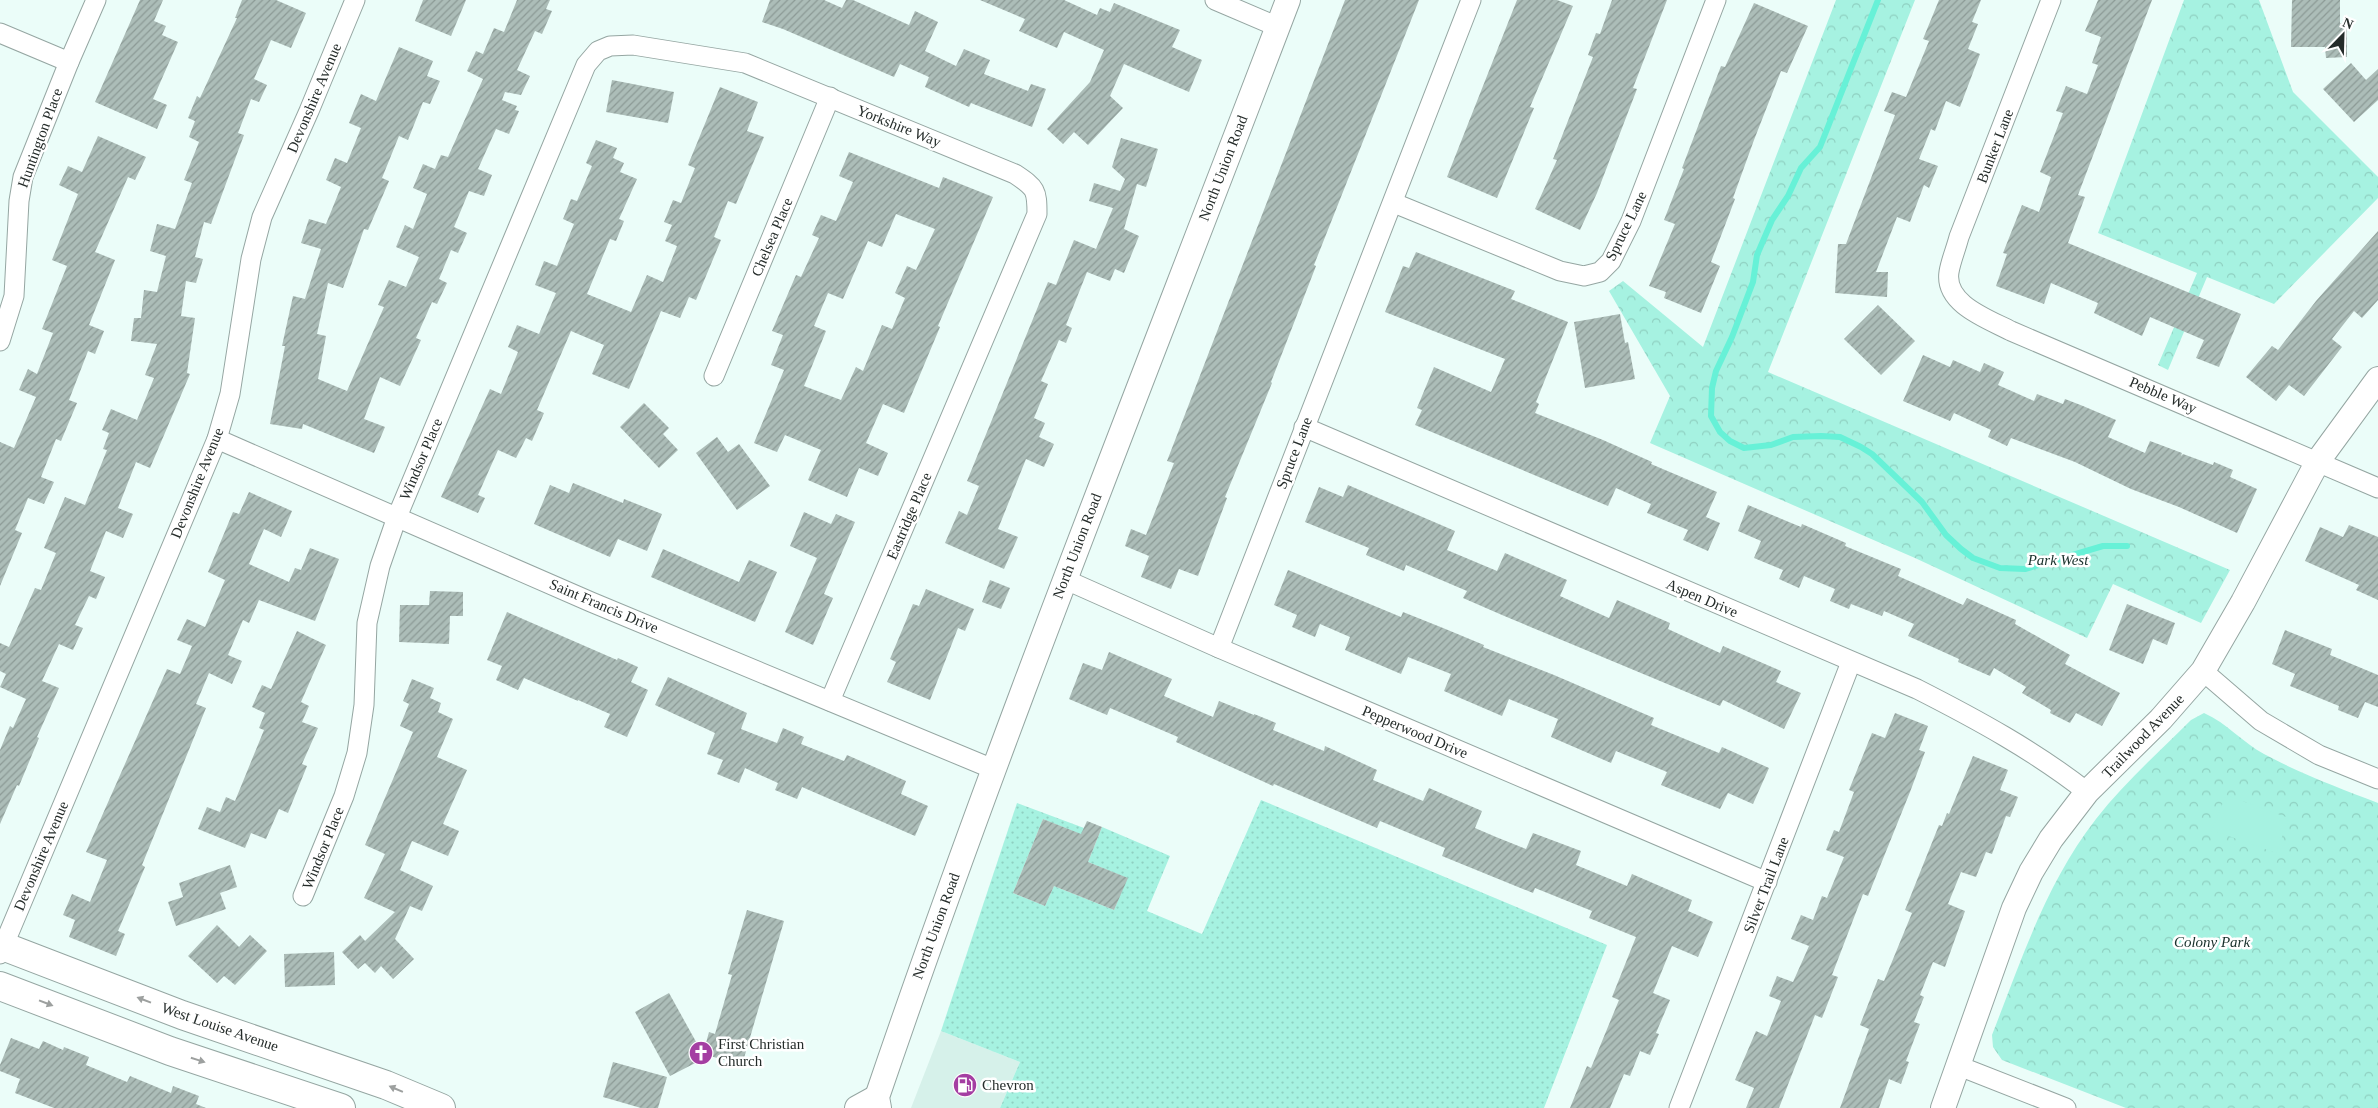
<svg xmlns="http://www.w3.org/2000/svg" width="2378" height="1108" font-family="'Times New Roman',serif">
<defs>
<pattern id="grass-dots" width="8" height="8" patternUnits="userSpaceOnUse" patternTransform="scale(1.25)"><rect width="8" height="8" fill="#a6f2e1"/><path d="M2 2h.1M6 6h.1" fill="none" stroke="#8fd0c1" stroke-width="1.8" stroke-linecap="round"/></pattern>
<pattern id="park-crowns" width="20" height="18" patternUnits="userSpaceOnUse" patternTransform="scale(1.25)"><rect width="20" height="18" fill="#a6f2e1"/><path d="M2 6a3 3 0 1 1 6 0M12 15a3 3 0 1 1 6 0" fill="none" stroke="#8fd0c1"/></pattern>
<pattern id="building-hatch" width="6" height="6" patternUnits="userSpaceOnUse" patternTransform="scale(1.25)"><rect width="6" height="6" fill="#acbdb8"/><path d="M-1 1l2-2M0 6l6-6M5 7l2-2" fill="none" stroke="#8c9a96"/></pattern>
</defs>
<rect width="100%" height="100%" fill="#ebfdf9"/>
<polygon fill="#d6f1ea" points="941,1031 1020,1062 1000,1108 911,1108"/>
<polygon fill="url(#grass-dots)" points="1261,800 1607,945 1544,1108 1000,1108 1020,1062 941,1031 1017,803 1084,828 1082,835 1043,819 1013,893 1045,906 1054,886 1114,910 1127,878 1088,862 1102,827 1170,856 1147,911 1202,934"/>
<g fill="url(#park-crowns)">
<polygon points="1836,0 1915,0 1768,372 2230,570 2201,623 2113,584 2087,638 1915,558 1650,443 1670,396 1609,291 1623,281 1703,347"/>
<polygon points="2184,0 2259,0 2293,92 2378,177 2378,198 2274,304 2207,277 2168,370 2158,365 2197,273 2098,233"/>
<path d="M2204,713C2227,723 2243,743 2264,754C2301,774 2340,788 2378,803V1108H2126L2002,1060L1993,1047L1992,1035C2021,961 2046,883 2096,819C2124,783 2159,752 2191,720Z"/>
</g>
<polygon fill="#a6f2e1" points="2226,795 2289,818 2276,853 2212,830"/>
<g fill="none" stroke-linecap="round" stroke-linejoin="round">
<polyline stroke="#67f1d7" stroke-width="6" points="1878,0 1820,147 1801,168 1788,196 1772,220 1757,255 1753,282 1732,337 1716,371 1712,388 1711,416 1720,432 1730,441 1744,448 1771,445 1793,437 1821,436 1840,437 1861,447 1872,454 1922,502 1946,535 1961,549 1973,558 2000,568 2025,569 2103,546 2127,546"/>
</g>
<g fill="url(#building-hatch)" fill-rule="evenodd">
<polygon points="140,0 163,0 154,21 166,26 162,35 178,42 153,99 167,105 157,129 95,102"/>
<polygon points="242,0 276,0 306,13 291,48 271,40 254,79 267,85 259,102 251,99 238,133 244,135 211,224 204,222 195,257 203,259 196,283 186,281 181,316 195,318 187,373 190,374 150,468 136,462 118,508 133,514 123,538 106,531 90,571 105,577 96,599 89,596 75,625 83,628 73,650 59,644 42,681 59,688 37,737 39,738 19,786 17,785 0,824 0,750 10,726 13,728 26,699 0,687 6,674 0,671 0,643 9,647 35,588 41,590 56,553 44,548 65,497 85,505 107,450 103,449 109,433 102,430 111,409 137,420 154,378 145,375 157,344 131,341 134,318 141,318 144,290 157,292 166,256 150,251 157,224 175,229 192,183 184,180 199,142 189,137 195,121 188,118 197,96 200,98 237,18 235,18"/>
<polygon points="423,0 466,0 451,36 415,21"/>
<polygon points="517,0 550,0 546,9 552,11 542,34 535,31 517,70 530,76 521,95 505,92 502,100 517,106 515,110 519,111 509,134 496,129 478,169 492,175 484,196 469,191 454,227 467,233 458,253 451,250 439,279 447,283 437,304 432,302 416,338 421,340 400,386 380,377 364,419 385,427 374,453 303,424 302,429 270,424 285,346 282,346 293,296 305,299 321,249 301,243 309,219 326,224 341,187 326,180 335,158 347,163 361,128 349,123 361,94 376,101 399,47 433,61 427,76 440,81 430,104 423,102 408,140 399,136 382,178 389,181 368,230 364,229 343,288 328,283 317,334 326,336 318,379 347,391 384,307 378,305 389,280 406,287 419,257 396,247 405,225 413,229 427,194 413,188 423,164 435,169 441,155 448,157 483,79 467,71 476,51 483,54 494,28 504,32"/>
<polygon points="770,0 824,0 842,8 846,0 853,0 909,25 915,11 938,22 925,51 956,66 964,49 990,60 984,74 1028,91 1031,84 1046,89 1032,127 971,103 969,107 925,87 929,77 900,64 894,77 783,29 762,22"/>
<polygon points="980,0 1064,0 1097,15 1100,8 1110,12 1114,3 1180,30 1172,47 1202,60 1189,92 1124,64 1110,96 1123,108 1088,145 1074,132 1063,144 1047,129 1090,82 1104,50 1064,32 1057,48 1019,31 1025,19"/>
<polygon points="1345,0 1419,0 1314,265 1316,266 1271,382 1272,383 1225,497 1227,498 1198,576 1179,569 1171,589 1141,577 1149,556 1125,546 1131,529 1146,535 1174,463 1167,461"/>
<polygon points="1517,0 1557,0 1573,6 1530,107 1534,108 1497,198 1447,177"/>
<polygon points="1612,0 1667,0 1633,88 1637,89 1597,193 1580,230 1535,209 1557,160 1553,159 1593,57 1588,55 1596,33 1600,34"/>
<polygon points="1939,0 1981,0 1972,22 1978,24 1968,49 1980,54 1960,107 1946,101 1935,131 1931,129 1919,159 1938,166 1929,188 1924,185 1910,222 1897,217 1876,272 1888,272 1887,297 1835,293 1838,244 1846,244 1895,115 1884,111 1892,92 1906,97 1929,41 1923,39"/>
<polygon points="2098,0 2152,0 2078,195 2085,197 2068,243 2241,314 2219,367 2196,358 2204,340 2150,317 2142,336 2094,313 2098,303 2051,283 2044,304 1996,286 2007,254 2003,253 2022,205 2039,212 2051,177 2040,172 2063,113 2056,111 2066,86 2087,94 2098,65 2092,63 2101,37 2085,31"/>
<polygon points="2292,0 2340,0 2340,23 2347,23 2347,57 2326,58 2325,47 2291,47"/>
<polygon points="1754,3 1808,26 1787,73 1781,71 1754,140 1733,198 1735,199 1711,262 1720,266 1701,313 1664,298 1666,292 1649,286 1675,224 1664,220 1684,169 1682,168 1721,66 1725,67"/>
<polygon points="2351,63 2366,80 2378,69 2378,100 2354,122 2323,89"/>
<polygon points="612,80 674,92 668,123 606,112"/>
<polygon points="720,87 758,102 747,131 764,137 736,204 728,201 714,237 721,240 696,300 689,297 680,318 661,311 629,389 592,374 604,345 571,331 537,410 544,413 532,441 526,438 516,458 498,450 478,495 485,498 478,513 441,497 490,389 501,394 518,352 508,347 517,325 539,334 556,293 535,285 544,261 557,266 574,224 563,219 571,199 577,201 592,166 586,163 596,140 617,148 613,158 624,163 620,172 637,179 619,219 624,221 616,241 610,239 587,294 631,312 647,275 663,282 677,246 665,241 672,225 664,222 673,200 681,203 695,168 688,165"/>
<polygon points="98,136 146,157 135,180 128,177 95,252 115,260 89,325 104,331 95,354 88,351 69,400 77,403 61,441 56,439 41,477 54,482 44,504 28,498 15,530 22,533 0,586 0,442 14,448 36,397 19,390 28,369 37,374 53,333 42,329 67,266 52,260 78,194 59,185 68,166 82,172"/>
<polygon points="1121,138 1158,149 1146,187 1137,184 1124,229 1139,236 1124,273 1115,269 1110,281 1087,272 1066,325 1072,328 1066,343 1059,340 1041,381 1048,384 1034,418 1045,423 1039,437 1054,444 1044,467 1026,459 998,529 1018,537 1004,569 945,543 959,511 967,515 979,486 967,481 1048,282 1056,285 1074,240 1096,249 1113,208 1089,201 1094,183 1120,191 1125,179 1112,167"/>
<path d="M849,152L939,188L943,177L993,197L938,326L940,327L904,413L883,404L866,443L888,453L878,476L859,468L847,497L808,480L821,450L785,435L777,452L754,443L784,370L771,365L783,335L772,331L796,275L801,277L819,238L812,235L821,215L836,221L853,182L839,176ZM896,214L935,229L916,270L907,266L895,293L905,298L892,329L882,325L863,371L856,367L841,400L804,386L826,331L814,326L828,293L843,299L868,241L882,247Z"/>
<polygon points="2378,231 2378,300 2362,318 2354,311 2332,339 2342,347 2304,396 2289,385 2276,401 2246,377 2272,346 2278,350 2316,301"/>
<polygon points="1416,252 1515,291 1511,299 1568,322 1536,402 1539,404 1535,413 1603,440 1652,462 1651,464 1717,492 1706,517 1720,523 1708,551 1683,540 1688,530 1647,513 1651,504 1616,488 1608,506 1415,425 1422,410 1417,408 1434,367 1491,392 1505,359 1385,312 1403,266 1409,268"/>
<polygon points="1878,305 1915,341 1881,375 1844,339"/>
<polygon points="1620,314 1625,343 1628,342 1635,379 1585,388 1574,322"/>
<polygon points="1923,355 1950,367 1953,360 1980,372 1984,363 2004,372 1998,385 2034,401 2037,394 2063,404 2065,399 2083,406 2116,420 2108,437 2145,453 2150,441 2182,453 2181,456 2183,454 2213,465 2214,462 2233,470 2230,477 2257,489 2237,533 2179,507 2131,489 2075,462 2011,438 2007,446 1988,437 1991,430 1954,413 1950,421 1903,401"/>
<polygon points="644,403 669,428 663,434 678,450 659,468 620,427"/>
<polygon points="717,437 728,452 739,444 770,486 737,510 696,453"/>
<polygon points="573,483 623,503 624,499 662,514 647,551 618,539 610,557 534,524 550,485 569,493"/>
<polygon points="1348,485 1455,531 1447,550 1497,571 1505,553 1567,580 1560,596 1609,618 1617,600 1670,623 1668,629 1720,653 1723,646 1781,671 1776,682 1801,693 1784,729 1723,700 1720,706 1502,615 1463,598 1467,591 1406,565 1404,571 1366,555 1369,548 1305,522 1319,487 1343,497"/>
<polygon points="249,492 292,511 281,537 264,529 249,564 289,582 295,568 301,570 310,548 339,559 315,621 259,600 249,623 243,620 228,655 242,661 232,684 209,673 196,704 206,708 142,865 145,867 118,931 125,934 116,956 69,937 75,920 63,915 72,894 90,902 107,860 86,852 167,669 180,674 192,646 177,640 187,619 205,627 225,580 208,572 233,512 239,514"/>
<polygon points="1748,505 1801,527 1802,524 1846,543 1845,546 1901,569 1898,576 1963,605 1967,598 2016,620 2015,624 2070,655 2065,664 2120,693 2102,726 2076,713 2070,723 2050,713 2051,710 2022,693 2026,687 1994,668 1990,676 1958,662 1959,659 1908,636 1914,624 1884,611 1882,616 1851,604 1849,609 1830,601 1835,589 1804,576 1799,588 1779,579 1783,570 1754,558 1761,541 1738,531"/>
<polygon points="804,512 831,524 836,514 855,522 824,594 833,598 813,645 785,632 817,558 790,546"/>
<polygon points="2349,525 2378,537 2378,600 2356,590 2359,585 2305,561 2320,527 2343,537"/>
<polygon points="663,549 739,582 749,560 777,572 755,622 651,577"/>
<polygon points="1288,570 1401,617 1403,612 1443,628 1484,645 1483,647 1554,675 1654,718 1651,725 1719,753 1722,747 1769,768 1753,804 1728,793 1720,809 1661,785 1667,772 1616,751 1611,763 1551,737 1558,719 1509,699 1502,716 1444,691 1451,674 1408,657 1401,674 1345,650 1350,637 1320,624 1315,637 1292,627 1297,615 1274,605"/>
<polygon points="990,580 1010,588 1001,609 982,602"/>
<polygon points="926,589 974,609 965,631 958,628 930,700 887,682 896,662 890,659 913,604 919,606"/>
<polygon points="430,591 463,592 463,616 450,616 449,644 399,642 400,605 429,605"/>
<polygon points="2127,604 2175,623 2167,645 2153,639 2143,664 2109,650"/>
<polygon points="507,612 617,660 618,658 638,667 631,682 648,690 627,737 604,727 610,714 578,700 578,701 524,678 518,690 496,680 502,666 487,660"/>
<polygon points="2285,630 2332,649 2330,655 2378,675 2378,707 2365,702 2358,718 2338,710 2339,706 2290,686 2295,674 2272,664"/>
<polygon points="297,631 326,645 301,702 309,706 302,722 318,728 302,764 307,766 288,813 279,809 266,839 251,833 245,848 198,829 207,807 220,812 226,797 235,801 264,730 259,728 265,713 252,707 262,685 271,689"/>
<polygon points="1109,652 1172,679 1164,696 1213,717 1219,701 1254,715 1254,714 1276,723 1273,730 1324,751 1325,746 1377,770 1373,780 1423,801 1429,788 1482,811 1475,828 1496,837 1526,849 1533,833 1581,851 1576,865 1627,886 1632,874 1692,900 1688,911 1713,922 1698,957 1672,946 1653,993 1670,1000 1656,1033 1659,1034 1650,1055 1640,1051 1630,1076 1624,1074 1610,1108 1570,1108 1587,1066 1591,1068 1619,1000 1612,997 1636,937 1589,918 1592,911 1535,888 1533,893 1442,856 1445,848 1380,821 1377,828 1274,784 1273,786 1176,742 1178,737 1110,708 1107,715 1069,699 1083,663 1102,670"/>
<polygon points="668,677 747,713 741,729 777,743 783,728 804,737 801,744 844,761 847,755 906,781 901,794 928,806 915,836 802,787 797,799 775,790 778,783 745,768 739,783 717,774 723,760 707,754 715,733 655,705"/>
<polygon points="412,679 434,688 430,698 441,703 438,712 453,719 437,757 467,770 443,824 459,831 448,856 412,841 400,870 433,886 422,911 410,906 395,939 414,959 393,979 381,966 375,973 365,963 358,969 342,952 360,935 365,941 395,912 364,898 385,854 365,845 413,732 400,726 409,704 403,701"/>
<polygon points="1895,713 1928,726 1919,750 1925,752 1910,792 1868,896 1863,894 1832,975 1838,977 1822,1018 1815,1015 1779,1108 1746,1108 1754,1088 1735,1080 1756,1031 1767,1036 1781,1001 1769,996 1777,976 1793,982 1809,946 1791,939 1801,915 1813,920 1822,896 1827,898 1844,857 1826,850 1834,830 1839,832 1854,792 1849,790 1872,733 1885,738"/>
<polygon points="1973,756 2008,770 2000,790 2018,797 2010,817 2006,816 1992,854 1986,852 1976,877 1961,872 1948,904 1965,911 1945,967 1933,962 1920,995 1924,997 1914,1022 1920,1024 1906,1061 1909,1062 1901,1084 1889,1079 1879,1108 1840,1108 1869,1029 1860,1025 1878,979 1884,981 1912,913 1905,910 1939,825 1942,826 1947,813 1949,814"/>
<polygon points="1043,819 1081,834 1087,821 1102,827 1088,862 1128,878 1114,910 1054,886 1045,906 1013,893"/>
<polygon points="230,865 237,887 220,893 226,909 176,926 168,902 183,897 179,883"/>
<polygon points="747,910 784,921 742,1065 703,1054 709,1032 715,1034 732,975 728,974"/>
<polygon points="217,925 239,947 250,935 267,951 235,985 224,976 217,983 188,956"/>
<polygon points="334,952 335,985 285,987 284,954"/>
<polygon points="669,993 705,1058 670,1076 635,1012"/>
<polygon points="11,1038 39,1049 43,1041 63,1050 64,1047 89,1057 86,1065 127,1082 130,1076 171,1093 173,1086 199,1096 196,1104 206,1108 54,1108 15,1093 20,1079 0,1071 0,1065"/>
<polygon points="613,1062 667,1077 658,1108 641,1108 603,1097"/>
</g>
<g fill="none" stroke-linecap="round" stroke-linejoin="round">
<g stroke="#95a6a2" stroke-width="21">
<g id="minor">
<polyline points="1215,0 1278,27"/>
<path d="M2051,0L1959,237C1956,249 1951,260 1949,272C1944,304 1988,319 2011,331L2378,488"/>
<polyline points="0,33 69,62"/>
<polyline points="1394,203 1560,271 1584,276 1600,272 1611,261 1631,221 1716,0"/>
<polyline points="0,341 14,296 19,201 23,177 69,62 96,0"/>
<polyline points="714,376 830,97"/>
<path d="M1304,427L1917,689C1976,719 2035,751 2087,792"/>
<polyline points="217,439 591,602 993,769"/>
<polyline points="1064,579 1219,648 1767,882"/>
<polyline points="1219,648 1471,0"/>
<polyline points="2203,671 2261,721 2319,755 2378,779"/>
<path d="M303,896L344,796L357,753L364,705L367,623L380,566L397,517L586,65L598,51L610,46L633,45L745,63L1015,174C1036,188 1037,190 1037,214L830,701"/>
<polyline points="0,954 217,439 230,394 251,259 262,217 309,111 355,0"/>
<polyline points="1959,1066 2066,1108"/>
<polyline points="1679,1108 1851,662"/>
</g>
</g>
<g stroke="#95a6a2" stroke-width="26">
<g id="tertiary">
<polyline points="857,1108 877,1097"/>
<path d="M879,1108L877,1097C1003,727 1149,365 1288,0"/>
<polyline points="1943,1108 2014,908 2031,872 2051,839 2087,792 2161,719 2203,671 2243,602 2318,461 2378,379"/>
</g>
</g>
<g stroke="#95a6a2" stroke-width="30">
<g id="secondary">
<polyline points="0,945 182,1015 386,1085 441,1108"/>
<polyline points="0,986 170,1051 341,1108"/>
</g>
</g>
<use href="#minor" stroke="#fff" stroke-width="19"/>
<use href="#tertiary" stroke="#fff" stroke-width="24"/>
<use href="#secondary" stroke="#fff" stroke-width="28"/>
</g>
<defs><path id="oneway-solid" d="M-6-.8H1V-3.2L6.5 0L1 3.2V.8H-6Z" transform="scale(1.25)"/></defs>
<g fill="#9da09f">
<use href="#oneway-solid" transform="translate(144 1000) rotate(-159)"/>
<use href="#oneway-solid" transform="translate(46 1003) rotate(21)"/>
<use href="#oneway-solid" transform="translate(198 1060) rotate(18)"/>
<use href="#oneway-solid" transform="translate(396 1089) rotate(-157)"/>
</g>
<defs>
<g id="church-disc" transform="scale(1.25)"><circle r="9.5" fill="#a43ea2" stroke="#fff"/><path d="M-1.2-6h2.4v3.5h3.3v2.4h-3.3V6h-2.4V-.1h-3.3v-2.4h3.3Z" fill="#fff"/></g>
<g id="fuel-disc" transform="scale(1.25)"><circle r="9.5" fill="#a43ea2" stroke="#fff"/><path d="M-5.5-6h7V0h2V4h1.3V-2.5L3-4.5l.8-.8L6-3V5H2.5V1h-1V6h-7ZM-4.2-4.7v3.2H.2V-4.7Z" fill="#fff"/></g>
</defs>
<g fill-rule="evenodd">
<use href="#church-disc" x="701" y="1053"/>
<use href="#fuel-disc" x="965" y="1085"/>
</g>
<g text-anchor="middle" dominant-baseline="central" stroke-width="5" stroke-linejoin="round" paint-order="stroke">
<g font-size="15" fill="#252c2a" stroke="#fff">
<text transform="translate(314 98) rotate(-67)">Devonshire Avenue</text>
<text transform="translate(899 126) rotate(22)">Yorkshire Way</text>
<text transform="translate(40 138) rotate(-70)">Huntington Place</text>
<text transform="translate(1995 146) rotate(-69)">Bunker Lane</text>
<text transform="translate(1223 168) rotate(-69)">North Union Road</text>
<text transform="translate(1626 226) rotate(-64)">Spruce Lane</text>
<text transform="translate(772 237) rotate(-67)">Chelsea Place</text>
<text transform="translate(2163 395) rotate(23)">Pebble Way</text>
<text transform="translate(1294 453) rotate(-69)">Spruce Lane</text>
<text transform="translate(421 459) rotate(-67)">Windsor Place</text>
<text transform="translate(197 483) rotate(-68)">Devonshire Avenue</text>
<text transform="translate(909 516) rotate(-67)">Eastridge Place</text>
<text transform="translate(1077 546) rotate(-69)">North Union Road</text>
<text transform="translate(1702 598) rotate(23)">Aspen Drive</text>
<text transform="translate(604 606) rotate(23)">Saint Francis Drive</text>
<text transform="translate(1415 732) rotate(23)">Pepperwood Drive</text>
<text transform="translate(2143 736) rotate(-46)">Trailwood Avenue</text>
<text transform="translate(323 848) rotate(-68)">Windsor Place</text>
<text transform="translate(41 856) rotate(-67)">Devonshire Avenue</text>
<text transform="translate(1766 885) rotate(-69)">Silver Trail Lane</text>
<text transform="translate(936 926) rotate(-70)">North Union Road</text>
<text transform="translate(220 1027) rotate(19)">West Louise Avenue</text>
</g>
<g font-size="15" font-style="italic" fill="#18302b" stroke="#fff">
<text x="2058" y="560">Park West</text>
<text x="2212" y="942">Colony Park</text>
</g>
<g font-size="15" fill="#252c2a" stroke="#fff" text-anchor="start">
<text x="718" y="1044">First Christian<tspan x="718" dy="17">Church</tspan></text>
<text x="982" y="1085">Chevron</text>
</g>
</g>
<g transform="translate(2343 35) rotate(23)" stroke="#ffffff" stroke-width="4" paint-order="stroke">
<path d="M0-4L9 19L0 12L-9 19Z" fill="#252c2a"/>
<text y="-8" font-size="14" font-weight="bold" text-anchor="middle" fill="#252c2a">N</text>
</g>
</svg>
